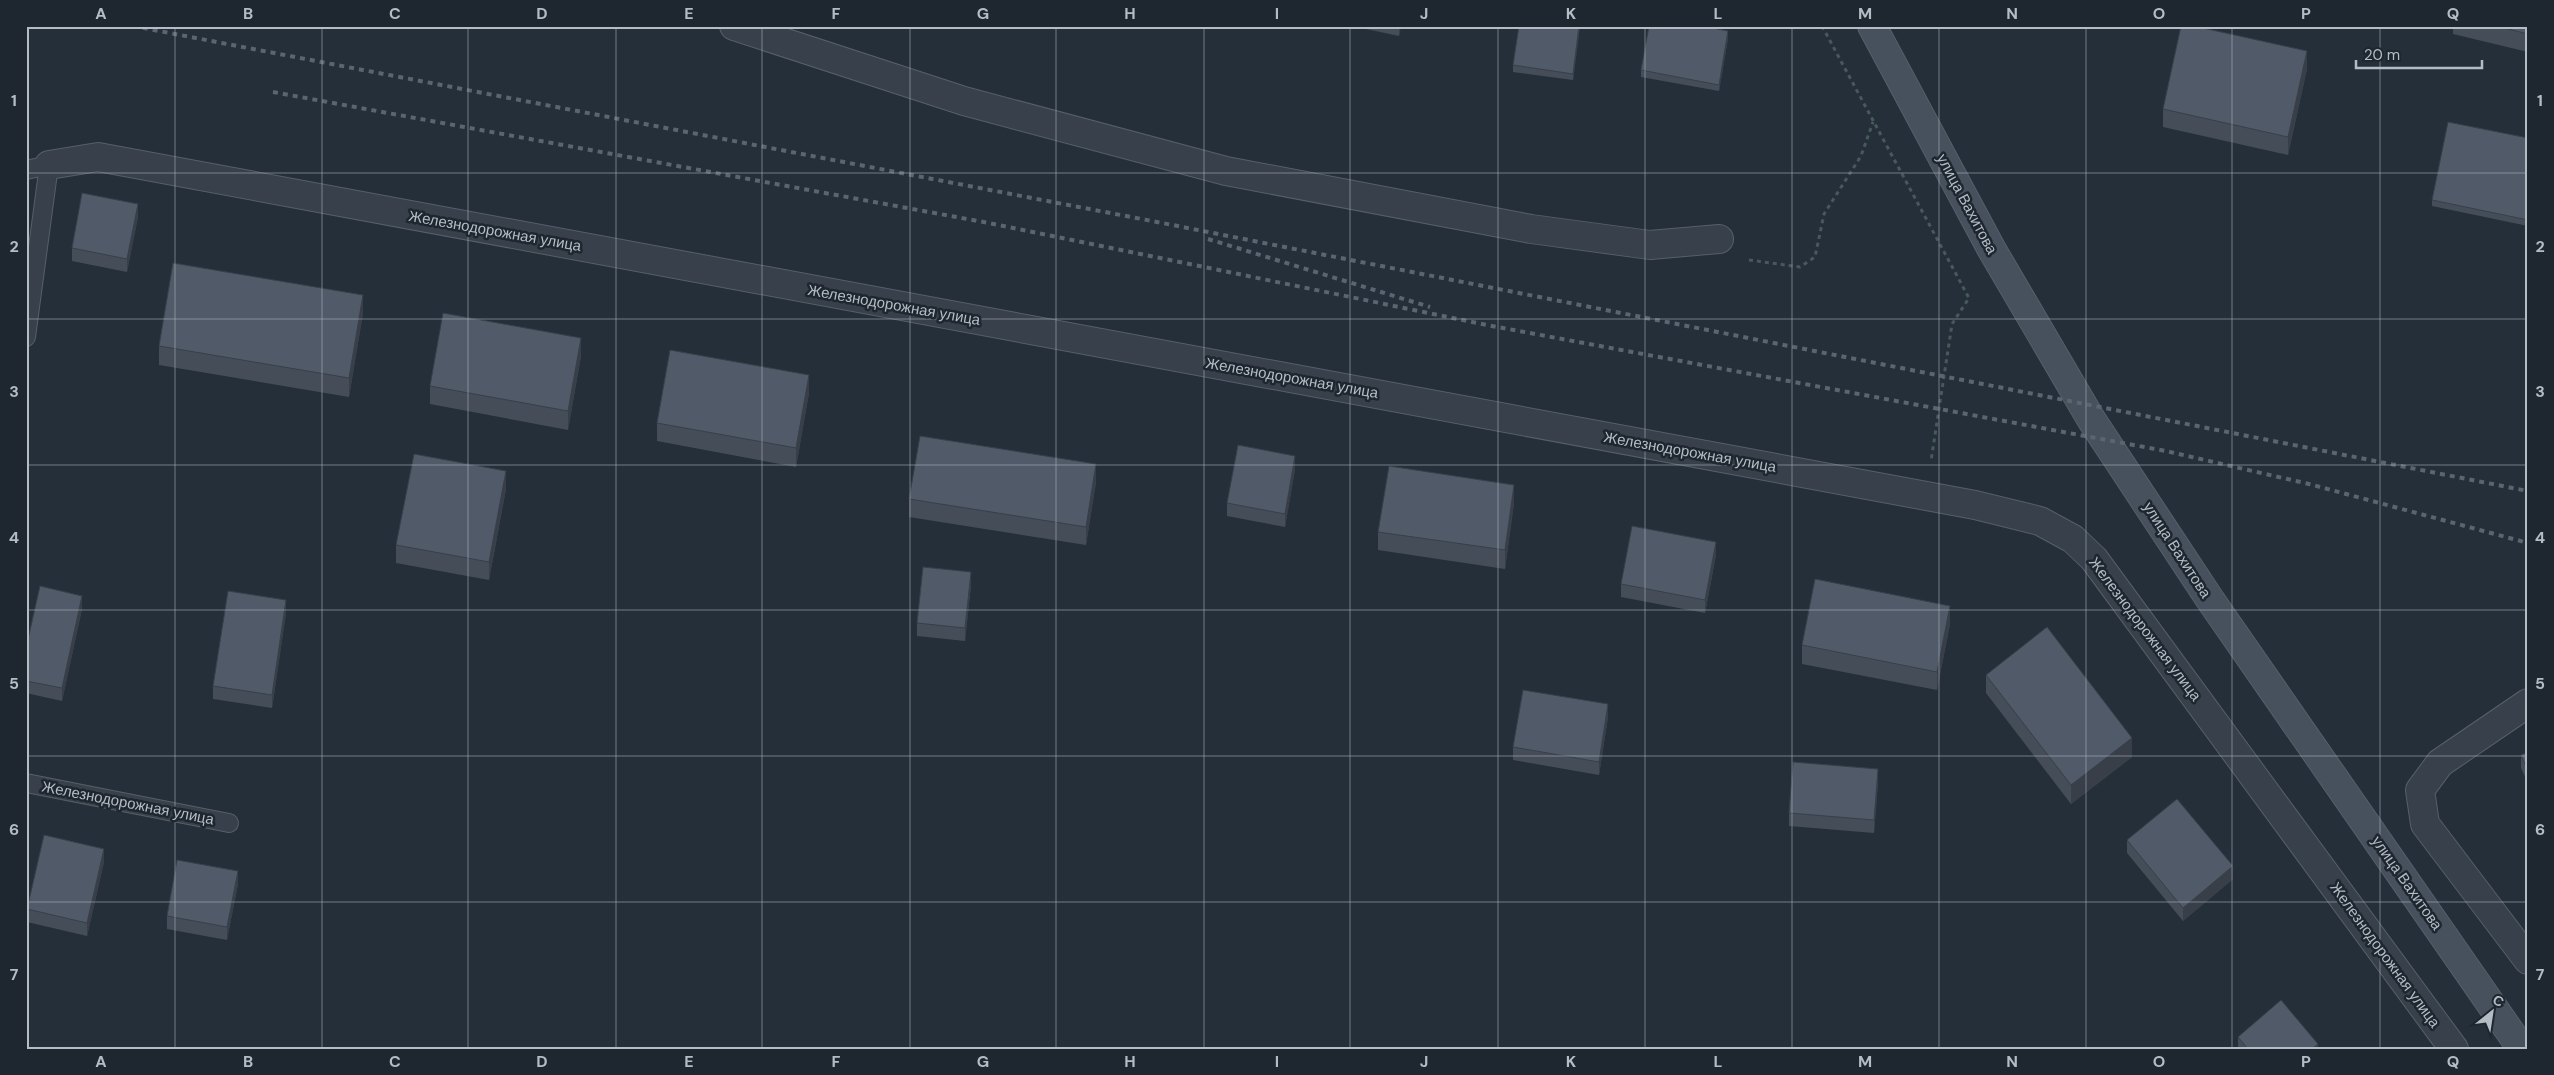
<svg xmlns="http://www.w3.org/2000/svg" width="2554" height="1075" font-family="'DM Sans',sans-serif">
<rect width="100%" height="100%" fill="#252f3a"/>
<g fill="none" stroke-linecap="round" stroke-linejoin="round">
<g stroke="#575f68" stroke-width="20">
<g id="lane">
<polyline points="26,170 49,165 26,337"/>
<polyline points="26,783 229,823"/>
</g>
</g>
<g stroke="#575f68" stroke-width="30">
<g id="street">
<polyline points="734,26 964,101 1226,171 1531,229 1650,245 1719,239"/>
<polyline points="49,165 98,157 1975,505 2040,521 2073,539 2094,559 2454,1049"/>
<polyline points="2528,703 2440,763 2420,790 2425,824 2528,960"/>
</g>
</g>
<g stroke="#575f68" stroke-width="30">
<polyline id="secondary" points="1872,26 1992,250 2091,419 2209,598 2522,1049"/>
</g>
<g stroke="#47595a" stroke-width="3" stroke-dasharray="4 4" stroke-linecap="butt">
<polyline points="1822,26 1969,298 1952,324 1931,461"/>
<polyline points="1749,260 1800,267 1815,257 1824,214 1861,156 1873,122"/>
</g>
<use href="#lane" stroke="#38414b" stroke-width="18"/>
<use href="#street" stroke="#38414b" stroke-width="28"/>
<use href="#secondary" stroke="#47505d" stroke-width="28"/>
<g stroke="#5b6571" stroke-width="4" stroke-dasharray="5 5" stroke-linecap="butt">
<polyline points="133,26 1152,221 2528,491"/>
<polyline points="273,92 989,223 1492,326 2166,451 2309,484 2528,543"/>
<polyline points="1208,239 1430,307"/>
</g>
</g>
<g fill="#454d59">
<polygon points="1352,26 1401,26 1399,36"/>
<polygon points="1519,26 1580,26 1573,80 1513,72 1513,65"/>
<polygon points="2453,26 2528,26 2528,52 2453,34"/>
<polygon points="1728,38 1719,91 1641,77 1641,70"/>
<polygon points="2307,69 2288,155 2163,127 2163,109"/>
<polygon points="2528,138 2528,226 2432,206 2432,200"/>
<polygon points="138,217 127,272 72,261 72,248"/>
<polygon points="363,313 349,397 159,365 159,346"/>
<polygon points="581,356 568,430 430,404 430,386"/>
<polygon points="809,393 796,467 657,441 657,423"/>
<polygon points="1295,469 1285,527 1227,516 1227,503"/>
<polygon points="1096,482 1086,545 909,517 909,499"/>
<polygon points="506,489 489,580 396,563 396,545"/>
<polygon points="1514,503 1505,569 1378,550 1378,532"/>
<polygon points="1716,555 1705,613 1621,597 1621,584"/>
<polygon points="971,585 965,641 917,636 917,623"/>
<polygon points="82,609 62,701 26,693 26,648"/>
<polygon points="286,613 272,708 213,699 213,686"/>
<polygon points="1950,624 1937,690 1802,664 1802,645"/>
<polygon points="1986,675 2132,757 2071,804 1986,693"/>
<polygon points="1608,717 1599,775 1513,760 1513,747"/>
<polygon points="2528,752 2528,783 2521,768 2521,755"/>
<polygon points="1878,782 1874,833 1789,826 1789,813"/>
<polygon points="2127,840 2233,879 2183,921 2127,853"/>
<polygon points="104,862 87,936 27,922 27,909"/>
<polygon points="238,884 227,940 167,929 167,916"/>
<polygon points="2238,1037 2318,1049 2238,1049"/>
</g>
<g fill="#383f49">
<polygon points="1399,26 1401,26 1399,36"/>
<polygon points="1579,26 1580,26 1573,80 1573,74"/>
<polygon points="1728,31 1728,38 1719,91 1719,85"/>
<polygon points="2307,51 2307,69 2288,155 2288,137"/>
<polygon points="138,204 138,217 127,272 127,259"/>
<polygon points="363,295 363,313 349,397 349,378"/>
<polygon points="581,338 581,356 568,430 568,411"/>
<polygon points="809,375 809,393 796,467 796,448"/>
<polygon points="1295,456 1295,469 1285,527 1285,514"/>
<polygon points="1096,464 1096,482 1086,545 1086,527"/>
<polygon points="506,471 506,489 489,580 489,562"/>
<polygon points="1514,485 1514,503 1505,569 1505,550"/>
<polygon points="1716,542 1716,555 1705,613 1705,600"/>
<polygon points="971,572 971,585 965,641 965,628"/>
<polygon points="82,596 82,609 62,701 62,688"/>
<polygon points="286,600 286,613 272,708 272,695"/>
<polygon points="1950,606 1950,624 1937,690 1937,672"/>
<polygon points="1608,704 1608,717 1599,775 1599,762"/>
<polygon points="2132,738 2132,757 2071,804 2071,785"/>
<polygon points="1878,769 1878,782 1874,833 1874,820"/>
<polygon points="104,849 104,862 87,936 87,923"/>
<polygon points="2233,866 2233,879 2183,921 2183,908"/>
<polygon points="238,871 238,884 227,940 227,927"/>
<polygon points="2318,1044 2318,1049 2312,1049"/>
</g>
<g fill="#505a68" stroke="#383f49">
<polygon points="1519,26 1579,26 1573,74 1513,65"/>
<polygon points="1649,26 1702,26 1728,31 1719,85 1641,70"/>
<polygon points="2181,26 2194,26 2307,51 2288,137 2163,109"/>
<polygon points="2496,26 2528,26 2528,34"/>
<polygon points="2448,122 2528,138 2528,220 2432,200"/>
<polygon points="82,193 138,204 127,259 72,248"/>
<polygon points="173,263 363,295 349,378 159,346"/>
<polygon points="443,313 581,338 568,411 430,386"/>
<polygon points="670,350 809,375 796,448 657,423"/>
<polygon points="920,436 1096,464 1086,527 909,499"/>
<polygon points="1238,445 1295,456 1285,514 1227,503"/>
<polygon points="414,454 506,471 489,562 396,545"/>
<polygon points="1389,466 1514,485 1505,550 1378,532"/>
<polygon points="1632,526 1716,542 1705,600 1621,584"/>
<polygon points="923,567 971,572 965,628 917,623"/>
<polygon points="1815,579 1950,606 1937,672 1802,645"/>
<polygon points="40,586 82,596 62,688 26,681 26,648"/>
<polygon points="228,591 286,600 272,695 213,686"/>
<polygon points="2047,627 2132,738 2071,785 1986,675"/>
<polygon points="1523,690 1608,704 1599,762 1513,747"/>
<polygon points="2528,752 2528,771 2521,755"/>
<polygon points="1793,762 1878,769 1874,820 1789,813"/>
<polygon points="2177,799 2233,866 2183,908 2127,840"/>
<polygon points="44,835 104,849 87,923 27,909"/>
<polygon points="177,860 238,871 227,927 167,916"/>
<polygon points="2281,1000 2318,1044 2312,1049 2248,1049 2238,1037"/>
</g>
<path fill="none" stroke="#b4bcc6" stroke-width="1" stroke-opacity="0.55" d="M175,26V1049M322,26V1049M468,26V1049M616,26V1049M762,26V1049M910,26V1049M1056,26V1049M1204,26V1049M1350,26V1049M1498,26V1049M1645,26V1049M1792,26V1049M1939,26V1049M2086,26V1049M2232,26V1049M2380,26V1049M26,173H2528M26,319H2528M26,465H2528M26,610H2528M26,756H2528M26,902H2528"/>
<g text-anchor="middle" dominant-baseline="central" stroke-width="5" stroke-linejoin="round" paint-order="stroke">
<g font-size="15" fill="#b4bcc6" stroke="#1e262f">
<text transform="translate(1967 204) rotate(62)">улица Вахитова</text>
<text transform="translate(495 231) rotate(10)">Железнодорожная улица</text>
<text transform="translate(894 305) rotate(10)">Железнодорожная улица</text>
<text transform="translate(1292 378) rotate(10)">Железнодорожная улица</text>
<text transform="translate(1690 452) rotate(10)">Железнодорожная улица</text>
<text transform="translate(2177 550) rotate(57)">улица Вахитова</text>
<text transform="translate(2145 629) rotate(53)">Железнодорожная улица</text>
<text transform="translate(128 803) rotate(11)">Железнодорожная улица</text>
<text transform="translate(2407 883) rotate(55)">улица Вахитова</text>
<text transform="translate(2385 955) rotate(54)">Железнодорожная улица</text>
</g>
</g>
<rect width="2554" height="1075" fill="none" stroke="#1e262f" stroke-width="55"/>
<g transform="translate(2492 1012) rotate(30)" stroke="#1e262f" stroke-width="4" paint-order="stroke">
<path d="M0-4L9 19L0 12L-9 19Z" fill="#b4bcc6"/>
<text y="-8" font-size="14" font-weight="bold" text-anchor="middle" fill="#b4bcc6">С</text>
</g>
<path d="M2356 60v8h126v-8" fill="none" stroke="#b4bcc6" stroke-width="2.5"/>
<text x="2364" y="60" font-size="15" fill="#b4bcc6" stroke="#1e262f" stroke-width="4" paint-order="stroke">20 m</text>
<rect x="28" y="28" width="2498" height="1020" fill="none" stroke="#b4bcc6" stroke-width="2"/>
<g font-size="16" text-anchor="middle" font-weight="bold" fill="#b4bcc6">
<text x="101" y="19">A</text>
<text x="248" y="19">B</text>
<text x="395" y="19">C</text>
<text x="542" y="19">D</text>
<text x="689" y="19">E</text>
<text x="836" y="19">F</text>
<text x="983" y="19">G</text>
<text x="1130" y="19">H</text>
<text x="1277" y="19">I</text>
<text x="1424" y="19">J</text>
<text x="1571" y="19">K</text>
<text x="1718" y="19">L</text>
<text x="1865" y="19">M</text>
<text x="2012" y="19">N</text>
<text x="2159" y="19">O</text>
<text x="2306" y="19">P</text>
<text x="2453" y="19">Q</text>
<text x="14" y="106">1</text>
<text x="2540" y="106">1</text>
<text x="14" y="252">2</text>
<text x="2540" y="252">2</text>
<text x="14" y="397">3</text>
<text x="2540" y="397">3</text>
<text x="14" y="543">4</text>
<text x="2540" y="543">4</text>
<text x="14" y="689">5</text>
<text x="2540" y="689">5</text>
<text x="14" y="835">6</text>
<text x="2540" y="835">6</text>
<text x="14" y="980">7</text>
<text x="2540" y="980">7</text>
<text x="101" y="1067">A</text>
<text x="248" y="1067">B</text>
<text x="395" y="1067">C</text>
<text x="542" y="1067">D</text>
<text x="689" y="1067">E</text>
<text x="836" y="1067">F</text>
<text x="983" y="1067">G</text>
<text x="1130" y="1067">H</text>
<text x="1277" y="1067">I</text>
<text x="1424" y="1067">J</text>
<text x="1571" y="1067">K</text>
<text x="1718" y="1067">L</text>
<text x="1865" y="1067">M</text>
<text x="2012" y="1067">N</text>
<text x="2159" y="1067">O</text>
<text x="2306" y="1067">P</text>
<text x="2453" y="1067">Q</text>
</g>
</svg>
